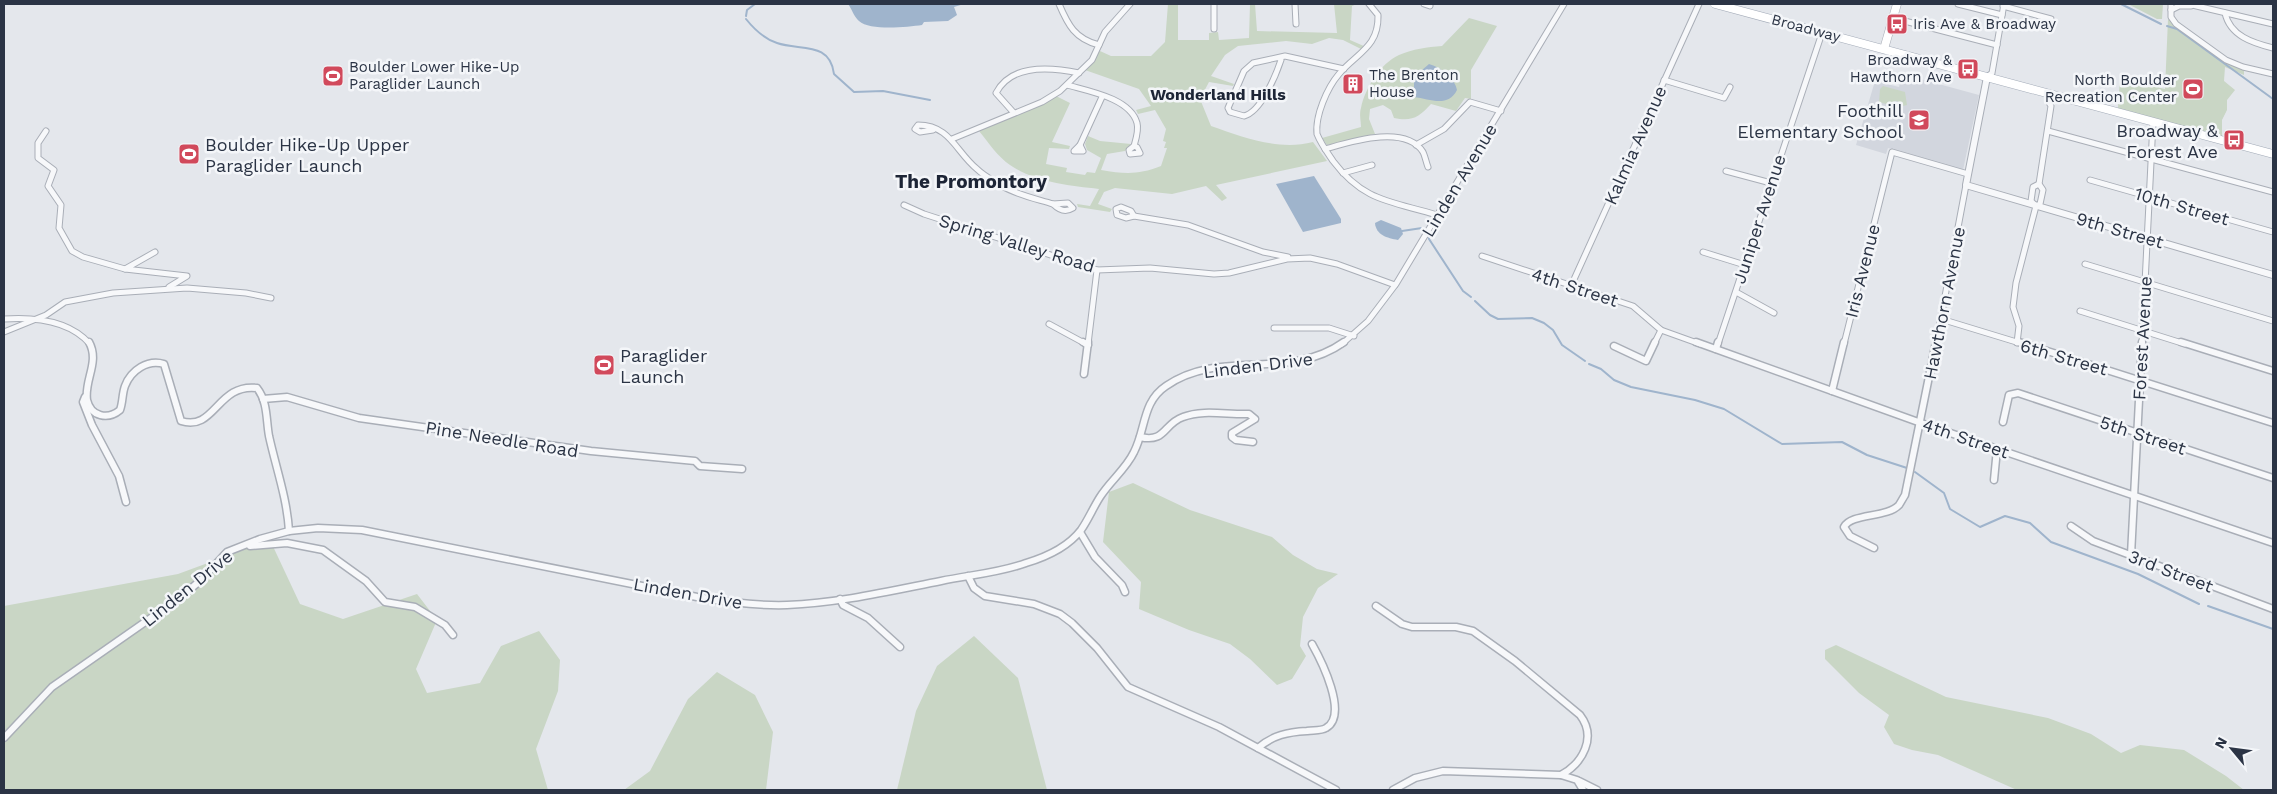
<svg xmlns="http://www.w3.org/2000/svg" width="2277" height="794" font-family="'Work Sans',sans-serif">
<rect width="100%" height="100%" fill="#e4e7ec"/>
<polygon fill="#d2d6de" points="1902,74 1979,95 1963,170 1888,148 1886,154 1856,145 1875,81 1899,87"/>
<g fill="#c9d6c5">
<path d="M1168,4H1178V40H1209V33L1218,32L1219,40L1249,38L1250,4H1255L1257,31L1337,33L1334,4H1357L1352,6L1350,40L1366,47L1363,50L1343,40L1329,38L1312,44L1286,41L1238,46L1225,55L1211,76L1234,84L1233,86L1209,82L1200,99L1211,126C1243,137 1278,151 1313,142L1327,161L1216,185L1227,198L1222,201L1206,186L1172,194L1115,188L1104,192L1098,204L1112,209L1110,212L1078,207L1077,204L1090,206L1099,189C1070,186 1034,182 1010,165C998,157 988,142 979,131L1056,96L1070,103L1052,142L1070,146L1069,149L1049,148L1046,164L1067,168L1066,172L1085,175L1087,172L1095,173L1101,158L1087,150L1085,144L1088,136L1100,141L1131,144L1125,151L1107,154L1101,170C1125,174 1138,175 1161,166L1167,148H1164L1166,142L1163,141L1166,129L1155,110L1138,114L1136,110L1151,106L1139,89L1085,70L1100,51L1111,56H1151L1165,42Z"/>
<polygon points="2128,4 2163,4 2162,19 2157,19"/>
<path d="M1469,18L1497,26L1471,70V99L1465,98L1456,111L1431,104C1419,117 1412,122 1394,118L1391,110L1383,105L1370,109L1369,119L1375,134L1327,145L1322,138L1361,127C1361,121 1359,114 1361,108C1365,88 1381,63 1399,55C1413,49 1427,47 1442,46Z"/>
<path d="M2168,19C2192,39 2215,58 2244,69V75L2225,67L2224,81L2235,90L2227,100V110L2222,120V137L2118,108L2120,78L2165,89Z"/>
<polygon points="1883,86 1905,92 1907,105 1903,106 1897,101 1886,104 1879,102 1880,89"/>
<polygon points="1133,483 1190,510 1272,537 1293,555 1317,569 1338,574 1318,588 1303,617 1300,646 1306,656 1292,679 1277,685 1250,659 1230,644 1189,630 1139,609 1141,582 1103,542 1109,492"/>
<polygon points="270,540 300,604 343,619 417,594 437,620 416,669 427,693 480,683 501,646 539,631 560,660 558,691 536,749 548,790 4,790 4,606 178,574"/>
<polygon points="974,636 1018,678 1047,790 897,790 916,711 937,666"/>
<polygon points="1836,645 1946,697 2048,718 2091,734 2121,753 2140,745 2184,750 2226,776 2244,790 2017,790 1938,755 1912,750 1894,744 1884,727 1889,715 1859,693 1825,659 1825,650"/>
<polygon points="717,672 755,695 773,732 766,790 624,790 650,771 688,699"/>
</g>
<g fill="#9fb4cc">
<path d="M848,4H964L954,7L957,15L948,21L924,22L922,25C907,27 870,31 859,21C854,17 852,9 848,4Z"/>
<path d="M1429,64C1440,67 1455,78 1457,90C1448,108 1430,99 1414,97V77Z"/>
<polygon points="1314,176 1341,219 1341,223 1303,232 1276,184"/>
<path d="M1381,220L1401,228L1403,234L1398,240C1387,238 1376,235 1375,223Z"/>
</g>
<g fill="none" stroke-linecap="round" stroke-linejoin="round">
<g stroke="#9fb4cc" stroke-width="2">
<polyline points="2121,4 2161,24"/>
<polyline points="746,16 747,10 755,4"/>
<path d="M746,19C754,29 765,39 777,43C800,51 830,41 834,74L854,92L883,91L930,100"/>
<polyline points="2167,26 2177,29 2273,99"/>
<polyline points="1402,231 1422,228 1425,231"/>
<polyline points="1429,234 1429,239 1463,291 1471,297"/>
<polyline points="1475,301 1490,315 1498,319 1532,318 1544,323 1553,330 1562,345 1585,361"/>
<polyline points="1589,364 1601,369 1614,380 1631,387 1695,400 1724,409 1782,444 1842,442 1867,455 1907,468"/>
<polyline points="1915,472 1944,493 1950,509 1980,527 2005,516 2030,523 2051,542 2138,574 2199,604"/>
<polyline points="2208,606 2273,629"/>
</g>
<g stroke="#a9aeb7" stroke-width="7">
<g id="minor-far1">
<path d="M1059,4C1068,25 1075,39 1099,45"/>
<polyline points="1214,4 1214,29"/>
<polyline points="1295,4 1296,24"/>
<path d="M1369,4L1378,15C1379,47 1357,53 1339,74C1327,88 1315,116 1317,134C1321,144 1327,152 1333,161C1364,202 1391,201 1437,215"/>
<polyline points="1424,4 1430,6"/>
<polyline points="1958,4 2002,15"/>
<polyline points="2171,4 2171,17 2176,24 2226,60 2243,67 2273,74"/>
<polyline points="2188,4 2273,24"/>
<polyline points="2003,6 2051,19"/>
<polyline points="2171,10 2179,6 2191,6"/>
<path d="M2225,13C2230,36 2253,43 2273,48"/>
<polyline points="1893,18 1997,45"/>
<path d="M1281,60C1276,75 1261,112 1244,116L1230,112L1228,108L1244,71L1253,63L1285,56L1344,69"/>
<polyline points="1987,77 1992,73 2004,4"/>
<polyline points="1664,80 1724,98 1730,87"/>
<path d="M1067,85C1088,91 1130,98 1137,123C1139,130 1136,139 1134,146"/>
<path d="M1014,113L996,93C1011,64 1051,67 1079,73"/>
<path d="M933,130L920,132L915,129L918,125C950,125 956,152 977,169C984,176 994,181 1002,186C1017,195 1037,199 1053,204"/>
<polyline points="46,131 38,143 38,158 54,170 48,186 61,205 59,228 72,251 83,257 125,269"/>
<polyline points="2048,131 2273,192"/>
<polyline points="952,139 1042,102 1060,91 1092,60 1105,32 1130,4"/>
<polygon points="1080,145 1083,151 1074,151"/>
<polyline points="1080,145 1102,97"/>
<polyline points="1416,145 1444,129 1470,102 1501,111"/>
<polygon points="1134,146 1137,147 1140,153 1130,154 1129,150"/>
<path d="M1325,149C1350,142 1405,124 1423,152C1425,156 1426,162 1428,167"/>
<polyline points="1726,171 1771,183"/>
<polyline points="1343,173 1372,165"/>
<polyline points="2090,180 2273,232"/>
<path d="M1068,203L1073,208C1065,213 1059,210 1053,204Z"/>
<polyline points="904,205 924,214 1097,270 1150,268 1214,274 1229,273 1287,259 1310,258 1337,264 1395,285"/>
<polyline points="2036,206 2031,201 2033,187 2039,184"/>
<polygon points="1121,207 1131,211 1134,216 1126,218 1117,215 1116,209"/>
<polyline points="1134,216 1188,225 1263,252 1288,257"/>
<polyline points="155,252 125,269 187,276 169,287"/>
<polyline points="1703,252 1745,265"/>
<polyline points="1482,256 1633,306 1661,330 1700,344"/>
<polyline points="2085,264 2273,321"/>
<polyline points="1571,286 1699,4"/>
<polyline points="1736,292 1774,313"/>
<polyline points="2080,311 2185,344"/>
<path d="M4,319C33,317 69,320 90,344"/>
<polyline points="1941,319 2023,344"/>
<polyline points="1049,324 1086,344"/>
<polyline points="1274,328 1329,328 1354,336"/>
<polyline points="4,332 46,315 65,302 113,293 187,288 246,293 271,298"/>
<polyline points="2017,343 2019,326 2013,307 2016,283 2036,206 2040,204 2043,190 2039,184 2051,106 2048,101 2049,93"/>
<polyline points="1088,344 1097,270"/>
<polyline points="1342,344 1368,321 1396,284 1564,4"/>
<polyline points="1654,344 1661,330"/>
<polyline points="1718,344 1822,33"/>
<polyline points="1844,344 1892,152 1968,174"/>
<polyline points="1936,344 1966,185"/>
<polyline points="2142,344 2153,122"/>
</g>
</g>
<g stroke="#a9aeb7" stroke-width="9">
<g id="minor">
<path d="M89,342C100,362 84,380 87,400C91,417 108,420 120,410C123,402 122,394 125,386C131,370 148,359 164,364L181,421C215,432 217,383 257,388C268,402 266,420 269,436C276,468 287,498 289,531"/>
<polyline points="1083,342 1088,345"/>
<polyline points="1696,342 1921,423 2273,543"/>
<polyline points="2019,342 2273,423"/>
<polyline points="2181,342 2273,371"/>
<polyline points="1614,346 1646,361 1655,342"/>
<polyline points="1716,349 1718,342"/>
<polyline points="1084,374 1088,342"/>
<polyline points="1832,391 1844,342"/>
<polyline points="85,397 83,402 92,425 119,476 126,502"/>
<polyline points="263,399 287,397 359,418 591,451 695,461 700,466 742,469"/>
<polyline points="2003,422 2009,395 2018,393 2273,478"/>
<path d="M1140,437C1166,443 1163,424 1183,417C1203,409 1228,415 1249,414L1255,419L1232,433V437L1236,440L1253,442"/>
<polyline points="1994,480 1997,449"/>
<polyline points="2071,526 2093,541 2273,609"/>
<polyline points="1080,532 1095,557 1122,585 1125,592"/>
<polyline points="250,546 287,543 323,550 366,581 385,602 415,607 445,625 453,635"/>
<path d="M1874,548L1850,536L1844,527C1851,513 1887,518 1899,505C1901,502 1903,498 1905,495L1936,342"/>
<polyline points="2131,555 2142,342"/>
<polyline points="968,576 974,588 985,596 1034,604 1060,614 1072,623 1097,648 1128,687 1219,727 1336,790"/>
<polyline points="840,599 843,605 868,618 900,647"/>
<path d="M1376,606L1402,624L1412,627H1456L1473,631L1515,661L1580,715C1597,737 1583,763 1561,775L1443,771L1415,778L1393,790"/>
<path d="M4,738L52,687L181,597L201,580L227,552L260,539L289,531L318,528L362,530L697,597C727,602 757,606 787,605C839,603 890,591 941,581C969,575 999,573 1026,563C1046,557 1068,547 1081,530C1088,520 1093,508 1100,497C1110,481 1126,469 1134,452C1146,429 1142,402 1166,386C1220,348 1288,382 1344,342"/>
<path d="M1258,748C1273,735 1288,732 1307,731C1313,730 1321,731 1326,728C1349,715 1321,660 1312,644"/>
<polyline points="1561,775 1577,780 1583,790"/>
<polyline points="1579,781 1597,790"/>
</g>
</g>
<g stroke="#a9aeb7" stroke-width="8">
<polyline id="tertiary" points="1987,77 1966,185 2273,275"/>
</g>
<g stroke="#a9aeb7" stroke-width="9">
<polyline id="secondary" points="1884,49 1897,4"/>
</g>
<g stroke="#a3abb8" stroke-width="9">
<polyline id="primary" points="1715,4 2273,154"/>
</g>
<use href="#minor-far1" stroke="#f7f8fa" stroke-width="5"/>
<use href="#minor" stroke="#f7f8fa" stroke-width="6"/>
<use href="#tertiary" stroke="#f7f8fa" stroke-width="6"/>
<use href="#secondary" stroke="#fff" stroke-width="8"/>
<use href="#primary" stroke="#fff" stroke-width="8"/>
</g>
<defs>
<g id="bus-square" transform="scale(1.125)"><rect x="-9" y="-9" width="18" height="18" rx="4" fill="#d1495b" stroke="#f4f6f9"/><path d="M-5-6H5V4H4V6H2V4H-2V6H-4V4H-5ZM-3.5-4V0h7V-4ZM-3.5 1.2v1.5H-2V1.2ZM2 1.2v1.5H3.5V1.2Z" fill="#fff"/></g>
<g id="stadium-square" transform="scale(1.125)"><rect x="-9" y="-9" width="18" height="18" rx="4" fill="#d1495b" stroke="#f4f6f9"/><path d="M0-5a6.5 5 0 1 0 0 10a6.5 5 0 1 0 0-10ZM-3.5-1.8h7v3.6h-7Z" fill="#fff"/></g>
<g id="building-square" transform="scale(1.125)"><rect x="-9" y="-9" width="18" height="18" rx="4" fill="#d1495b" stroke="#f4f6f9"/><path d="M-4-6H4V6H1V3H-1V6H-4ZM-2.5-4.3h1.7v1.8h-1.7ZM.8-4.3h1.7v1.8H.8ZM-2.5-1h1.7V.8h-1.7ZM.8-1h1.7V.8H.8Z" fill="#fff"/></g>
<g id="school-square" transform="scale(1.125)"><rect x="-9" y="-9" width="18" height="18" rx="4" fill="#d1495b" stroke="#f4f6f9"/><path d="M0-5L7-2L0 1L-7-2ZM-4 1L0 2.5L4 1V4Q0 6-4 4Z" fill="#fff"/></g>
</defs>
<g fill-rule="evenodd">
<use href="#bus-square" x="1897" y="24"/>
<use href="#bus-square" x="1968" y="69"/>
<use href="#stadium-square" x="333" y="76"/>
<use href="#building-square" x="1353" y="84"/>
<use href="#stadium-square" x="2193" y="89"/>
<use href="#school-square" x="1919" y="120"/>
<use href="#bus-square" x="2234" y="140"/>
<use href="#stadium-square" x="189" y="154"/>
<use href="#stadium-square" x="604" y="365"/>
</g>
<g text-anchor="middle" dominant-baseline="central" stroke-width="5" stroke-linejoin="round" paint-order="stroke">
<g font-size="15" fill="#2b3445" stroke="#f4f6f9" text-anchor="start">
<text x="1913" y="24">Iris Ave &amp; Broadway</text>
<text x="1952" y="60" text-anchor="end">Broadway &amp;<tspan x="1952" dy="17">Hawthorn Ave</tspan></text>
<text x="349" y="67">Boulder Lower Hike-Up<tspan x="349" dy="17">Paraglider Launch</tspan></text>
<text x="1369" y="75">The Brenton<tspan x="1369" dy="17">House</tspan></text>
<text x="2177" y="80" text-anchor="end">North Boulder<tspan x="2177" dy="17">Recreation Center</tspan></text>
</g>
<g font-size="15" fill="#2b3445" stroke="#f4f6f9">
<text transform="translate(1806 28) rotate(15)">Broadway</text>
</g>
<g font-size="16" font-weight="bold" fill="#1d2536" stroke="#f4f6f9">
<text x="1218" y="94">Wonderland Hills</text>
</g>
<g font-size="18" fill="#2b3445" stroke="#f4f6f9" text-anchor="end">
<text x="1903" y="110">Foothill<tspan x="1903" dy="21">Elementary School</tspan></text>
<text x="2218" y="130">Broadway &amp;<tspan x="2218" dy="21">Forest Ave</tspan></text>
<text x="205" y="144" text-anchor="start">Boulder Hike-Up Upper<tspan x="205" dy="21">Paraglider Launch</tspan></text>
<text x="620" y="355" text-anchor="start">Paraglider<tspan x="620" dy="21">Launch</tspan></text>
</g>
<g font-size="18" fill="#2b3445" stroke="#f4f6f9">
<text transform="translate(1635 145) rotate(-66)">Kalmia Avenue</text>
<text transform="translate(1459 180) rotate(-59)">Linden Avenue</text>
<text transform="translate(2182 206) rotate(16)">10th Street</text>
<text transform="translate(1759 219) rotate(-72)">Juniper Avenue</text>
<text transform="translate(2120 230) rotate(16)">9th Street</text>
<text transform="translate(1017 243) rotate(17)">Spring Valley Road</text>
<text transform="translate(1862 271) rotate(-76)">Iris Avenue</text>
<text transform="translate(1575 287) rotate(18)">4th Street</text>
<text transform="translate(1944 303) rotate(-79)">Hawthorn Avenue</text>
<text transform="translate(2142 338) rotate(-87)">Forest Avenue</text>
<text transform="translate(2064 357) rotate(16)">6th Street</text>
<text transform="translate(1258 365) rotate(-7)">Linden Drive</text>
<text transform="translate(2143 435) rotate(18)">5th Street</text>
<text transform="translate(1966 438) rotate(19)">4th Street</text>
<text transform="translate(502 439) rotate(9)">Pine Needle Road</text>
<text transform="translate(2171 571) rotate(21)">3rd Street</text>
<text transform="translate(187 588) rotate(-39)">Linden Drive</text>
<text transform="translate(688 593) rotate(10)">Linden Drive</text>
</g>
<g font-size="19" font-weight="bold" fill="#1d2536" stroke="#f4f6f9">
<text x="971" y="181">The Promontory</text>
</g>
</g>
<rect width="2277" height="794" fill="none" stroke="#2b3445" stroke-width="10"/>
<g transform="translate(2232 749) rotate(299)" stroke="#f4f6f9" stroke-width="4" paint-order="stroke">
<path d="M0-4L9 19L0 12L-9 19Z" fill="#2b3445"/>
<text y="-8" font-size="14" font-weight="bold" text-anchor="middle" fill="#2b3445">N</text>
</g>
</svg>
